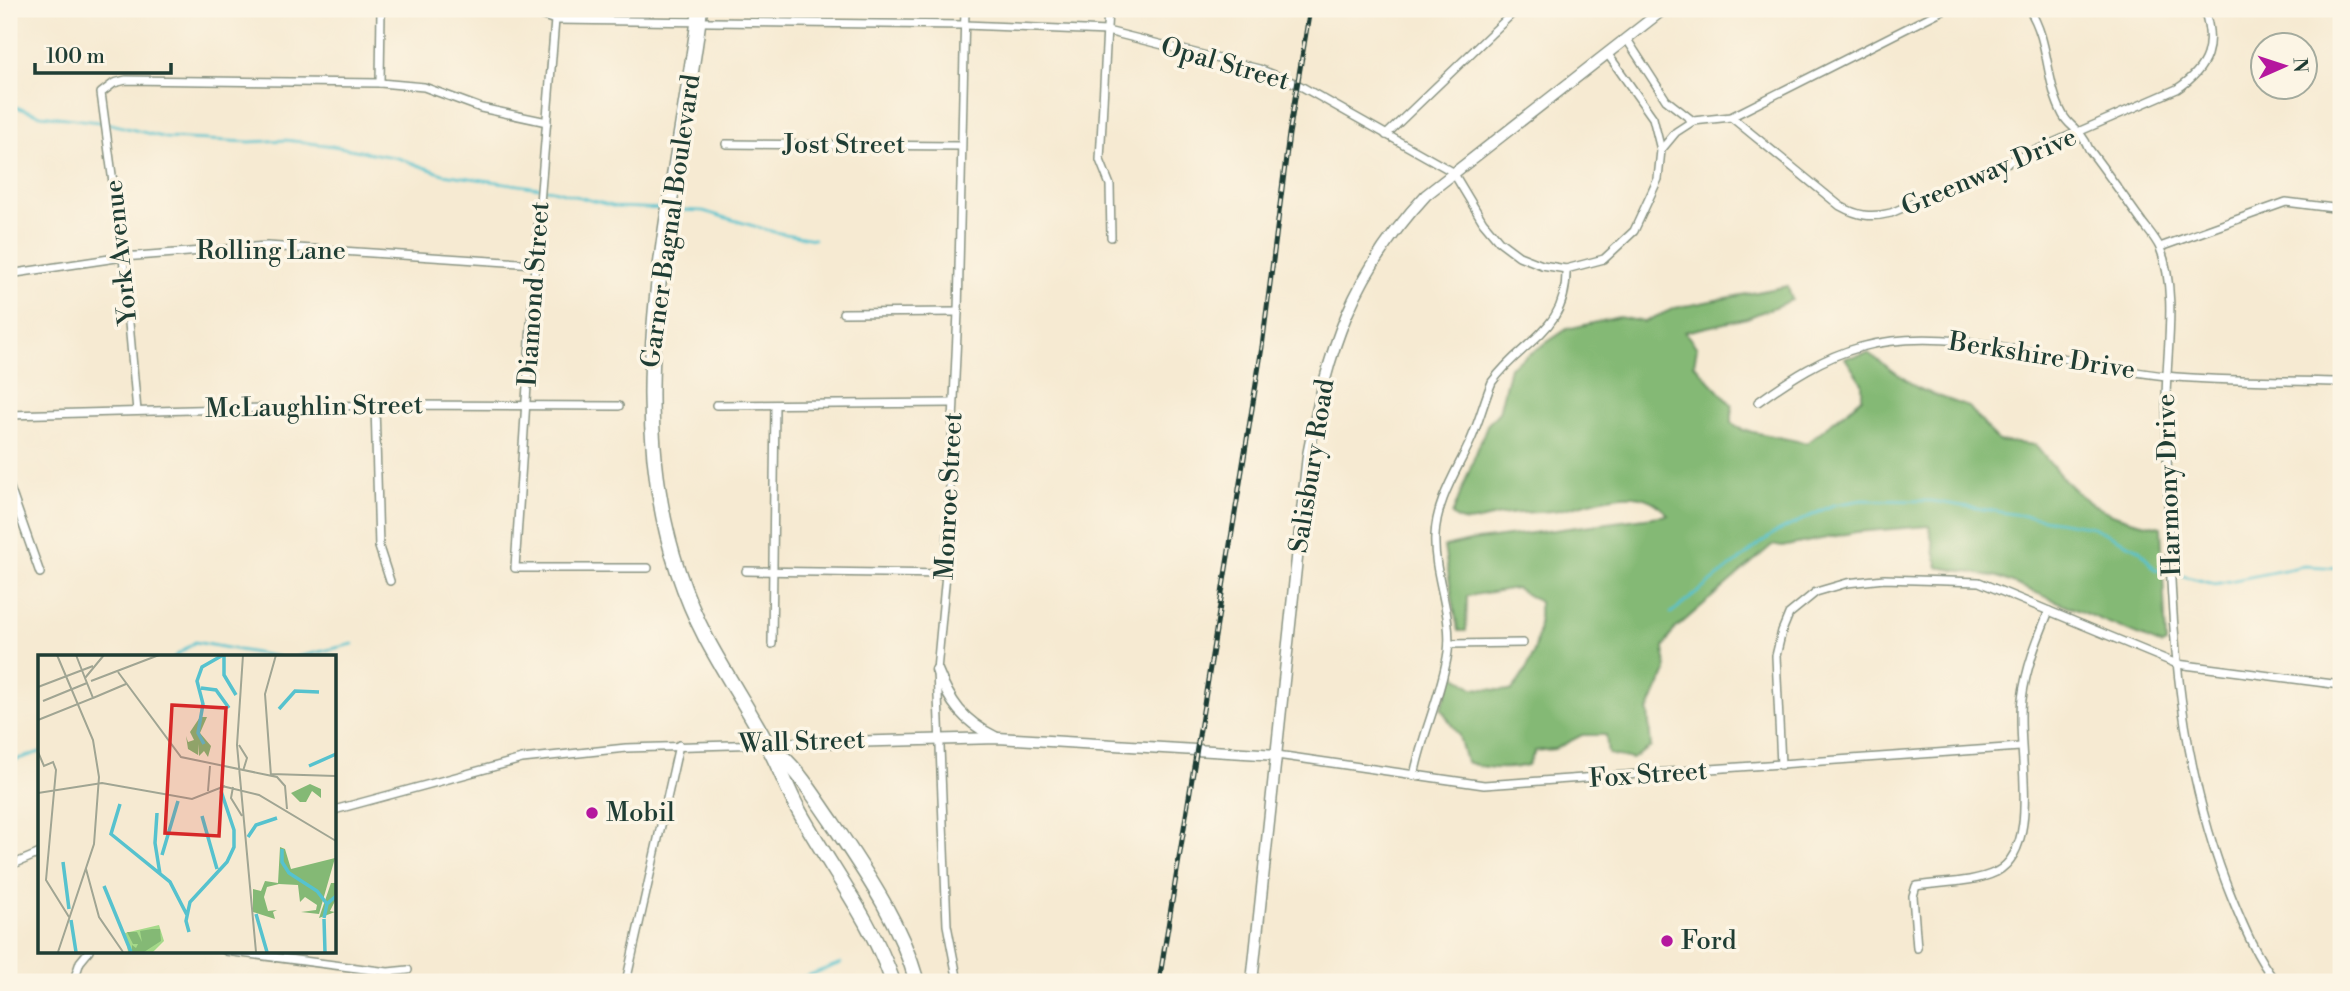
<svg xmlns="http://www.w3.org/2000/svg" width="2350" height="991" font-family="'Libre Bodoni',serif">
<rect width="100%" height="100%" fill="#fcf5e5"/>
<filter id="ink" filterUnits="userSpaceOnUse"><feTurbulence type="fractalNoise" baseFrequency=".0143" numOctaves="2"/><feDisplacementMap in="SourceGraphic" scale="14" xChannelSelector="R" yChannelSelector="G"/><feConvolveMatrix kernelMatrix="1 2 1 2 8 2 1 2 1" color-interpolation-filters="sRGB"/></filter>
<filter id="wash" filterUnits="userSpaceOnUse"><feTurbulence type="fractalNoise" baseFrequency=".00686" numOctaves="4" result="noise"/><feDisplacementMap in="SourceGraphic" scale="28" xChannelSelector="R" yChannelSelector="G"/><feGaussianBlur stdDeviation="1.57" result="paint"/><feColorMatrix in="noise" values="0 0 0 0 0 0 0 0 0 0 0 0 0 0 0 0 0 1.4 0 .05"/><feComposite in="paint" operator="in"/></filter>
<g filter="url(#wash)">
<rect width="100%" height="100%" fill="#f6ead2"/>
<path fill="#84b975" stroke="#527b54" stroke-width="2" d="M1788,286L1792,300L1747,318L1685,332L1697,348L1694,364L1732,405V423L1743,430L1807,443L1862,398V383L1845,358L1868,353L1919,389L1969,407L1998,441L2035,445C2079,499 2090,513 2161,527L2166,643L2162,645L1998,577L1938,567L1929,526L1856,532L1782,547L1772,545L1674,630L1664,647L1666,671L1648,711L1651,747L1632,759L1608,754L1606,735H1582L1555,749L1535,751L1528,765C1506,771 1487,769 1466,762L1459,736L1441,708L1454,674L1473,688L1511,691C1534,665 1541,637 1539,602L1516,588L1467,596L1466,631H1458L1444,547L1470,541L1668,515C1639,477 1589,506 1552,511C1532,513 1511,512 1492,517C1477,520 1465,527 1452,515L1487,425L1499,412L1510,367L1567,329L1619,317L1644,322L1675,308Z"/>
<g fill="none" stroke-linecap="round" stroke-linejoin="round">
<g stroke="#56c2ce" stroke-width="2.5">
<polyline points="9,105 41,115 107,123 166,138 250,142 286,140 333,146 398,158 443,174 553,190 616,207 665,209"/>
<polyline points="675,210 703,211 774,232 814,239"/>
<polyline points="1671,613 1773,534 1833,505 1862,500 1932,501 2093,527 2139,549 2155,569 2215,584 2304,566 2341,568"/>
<polyline points="174,657 195,642 278,657"/>
<polyline points="297,657 353,644"/>
<polyline points="9,762 40,752"/>
<polyline points="791,982 841,963"/>
</g>
</g>
</g>
<g filter="url(#ink)">
<g fill="none" stroke-linecap="round" stroke-linejoin="round">
<g stroke="#8a9483" stroke-width="10">
<g id="street">
<polyline points="523,9 555,20 965,25 1107,31 1259,69 1297,84 1453,172 1483,222 1499,241 1519,256 1542,265 1566,269 1604,259 1634,231 1658,179 1661,150 1676,132 1693,121 1731,117 1945,9"/>
<polyline points="1108,9 1100,160 1110,185 1111,237"/>
<path d="M2029,9C2050,41 2045,82 2063,115C2070,128 2081,129 2089,149C2107,173 2125,198 2142,222C2148,230 2156,239 2160,248C2178,292 2166,355 2166,401C2170,569 2167,740 2232,898C2243,925 2257,959 2276,982"/>
<polyline points="555,20 535,264 515,568 648,568"/>
<polyline points="1626,38 1666,100 1693,121"/>
<polyline points="1607,53 1653,118 1661,150"/>
<polyline points="380,83 381,9"/>
<path d="M1731,117L1840,206C1858,216 1871,218 1891,213L2177,89C2209,68 2216,45 2204,9"/>
<polyline points="1386,135 1517,9"/>
<polyline points="726,144 961,146"/>
<polyline points="2160,247 2286,202 2341,209"/>
<polyline points="9,274 123,257 267,246 535,264"/>
<polyline points="843,313 958,312"/>
<path d="M1758,402C1790,379 1823,357 1861,347C1953,321 2072,367 2166,376C2224,382 2283,380 2341,382"/>
<polyline points="375,405 379,547 390,581"/>
<polyline points="716,405 953,403"/>
<polyline points="137,411 123,257 101,93 114,83 126,80 380,83 424,87 481,108 547,122"/>
<polyline points="9,415 375,405 619,406"/>
<polyline points="9,485 40,573"/>
<polyline points="746,571 946,574"/>
<polyline points="772,644 775,405"/>
<polyline points="1449,644 1523,643"/>
<polyline points="1277,755 1484,785 2020,747"/>
<polyline points="1781,765 1776,656 1782,631 1789,614 1816,592 1847,583 1884,579 1979,582 2177,664 2341,685"/>
<path d="M1414,776C1422,734 1442,694 1448,652C1453,613 1433,575 1435,536C1436,502 1456,472 1470,442C1479,422 1484,401 1492,382C1523,339 1568,331 1566,269"/>
<polyline points="334,810 522,759 626,748 767,744"/>
<polyline points="9,866 40,853"/>
<path d="M1917,948L1913,896L1916,886C1941,882 1973,883 1996,872C2044,847 2015,745 2022,699C2026,668 2037,640 2049,611"/>
<polyline points="226,951 388,972 408,970"/>
<polyline points="74,980 80,962 89,951"/>
<polyline points="626,982 679,745"/>
<polyline points="958,982 947,925 937,670 946,574 958,312 965,9"/>
</g>
</g>
<g stroke="#8a9483" stroke-width="13">
<g id="secondary">
<path d="M937,670C950,703 963,721 995,737"/>
<polyline points="768,744 998,738 1277,755"/>
<path d="M1252,982L1308,455C1329,348 1350,277 1426,195L1664,9"/>
</g>
</g>
<g stroke="#8a9483" stroke-width="17">
<g id="highway">
<path d="M700,9C674,218 602,438 706,638C725,674 748,708 767,744C779,765 787,789 799,811C831,869 871,919 893,982"/>
<path d="M771,747C797,767 813,795 832,822C866,873 900,922 917,982"/>
</g>
</g>
<use href="#street" stroke="#fff" stroke-width="7"/>
<use href="#secondary" stroke="#fff" stroke-width="10"/>
<use href="#highway" stroke="#fff" stroke-width="14"/>
<g stroke="#1f3d34" stroke-width="5">
<polyline id="rail" points="1159,982 1262,347 1289,134 1310,9"/>
</g>
<use href="#rail" stroke="#fcf5e5" stroke-width="2.5" stroke-dasharray="8" stroke-linecap="butt"/>
</g>
</g>
<g fill="#b5179e" stroke="#fcf5e5" stroke-width="2.5">
<circle cx="592" cy="813" r="7"/>
<circle cx="1667" cy="941" r="7"/>
</g>
<g text-anchor="middle" dominant-baseline="central" stroke-width="7" stroke-linejoin="round" paint-order="stroke">
<g font-size="26" fill="#1f3d34" stroke="#fcf5e5">
<text transform="translate(1225 64) rotate(16)">Opal Street</text>
<text x="844" y="145">Jost Street</text>
<text transform="translate(1989 172) rotate(-23)">Greenway Drive</text>
<text transform="translate(671 221) rotate(-82)">Garner Bagnal Boulevard</text>
<text x="271" y="251">Rolling Lane</text>
<text transform="translate(121 252) rotate(-96)">York Avenue</text>
<text transform="translate(534 294) rotate(-86)">Diamond Street</text>
<text transform="translate(2042 356) rotate(9)">Berkshire Drive</text>
<text transform="translate(314 407) rotate(-1)">McLaughlin Street</text>
<text transform="translate(1312 466) rotate(-81)">Salisbury Road</text>
<text transform="translate(2169 485) rotate(-92)">Harmony Drive</text>
<text transform="translate(949 496) rotate(-87)">Monroe Street</text>
<text transform="translate(802 742) rotate(-2)">Wall Street</text>
<text transform="translate(1648 775) rotate(-4)">Fox Street</text>
</g>
<g font-size="26" fill="#1f3d34" stroke="#fcf5e5" text-anchor="start">
<text x="606" y="813">Mobil</text>
<text x="1681" y="941">Ford</text>
</g>
</g>
<g transform="translate(38 655)">
<rect width="298" height="298" fill="#f6ead2"/>
<path d="M121,270L126,286L115,297H90L87,278Z" fill="#a5d989"/>
<path d="M162,62H169L162,78L173,91L170,102L166,96L161,101L160,89V100L150,94L148,81L150,87L156,85L152,77ZM272,129L283,134V143L274,136L268,147H262L253,138ZM242,192L247,194L253,214L297,203L281,259L263,257L278,255L279,250L267,242L262,247L260,230L241,229L229,232L226,242L230,256L239,255L235,257L237,264L215,257V234L223,236L227,226L240,228ZM293,228H297L298,244L292,256L297,257L281,263ZM114,274H122L123,286L106,297H94V290L98,293L100,289H95L89,277H99L104,287L102,276Z" fill="#84b975"/>
<path fill="none" stroke="#56c2ce" stroke-width="3.5" d="M186,0V20L198,40M163,33L178,35L191,53M241,54L257,36L281,37M166,89L160,78L165,49L159,26L164,12L185,0M271,111L298,99M82,149L73,179L132,227L149,260M119,158L117,188L122,219M164,161L179,214M210,182L218,170L239,163M244,194V207L251,218L279,236L289,249M124,200L140,146M25,207L31,254M66,231L93,297M218,259L229,297M286,263L289,249L298,241M286,264L287,297M33,265L38,297M151,277L148,266L152,247L189,207L196,192V175L183,136"/>
<path fill="none" stroke="#a0a593" stroke-width="2" d="M19,0L55,85L61,122L56,189L20,297M38,0L47,23M205,0L199,90L218,297M80,17L143,102L239,122L247,131L249,154M53,26L121,0M0,32L55,11M55,43L88,29M5,46L49,28M0,65L55,43L47,23L66,0M201,90L209,103L205,116M0,97L6,111L15,107L18,115L8,225L31,262M233,119L298,121M233,121L227,39L238,0M184,131L221,140L298,186M195,132L193,143L204,161M170,136L172,111M0,138L64,128L154,144L187,131M48,214L61,262L85,297"/>
<path fill="#d62828" fill-opacity="0.15" stroke="#d62828" stroke-width="3.5" d="M134,50L188,53L181,181L127,178Z"/>
<rect width="298" height="298" fill="none" stroke="#1f3d34" stroke-width="3.5"/>
</g>
<rect width="2350" height="991" fill="none" stroke="#fcf5e5" stroke-width="35"/>
<g transform="translate(2284 66) rotate(87)"><circle r="33" fill="#fcf5e5" stroke="#a4ab9e" stroke-width="2"/>
<path d="M0-5L12 26L0 18L-12 26Z" fill="#b5179e"/>
<text y="-10" font-size="19" font-weight="bold" text-anchor="middle" fill="#1f3d34">N</text>
</g>
<path d="M35 63v10h136v-10" fill="none" stroke="#1f3d34" stroke-width="3.5"/>
<text x="46" y="63" font-size="21" fill="#1f3d34" stroke="#fcf5e5" stroke-width="5" paint-order="stroke">100 m</text>
</svg>
